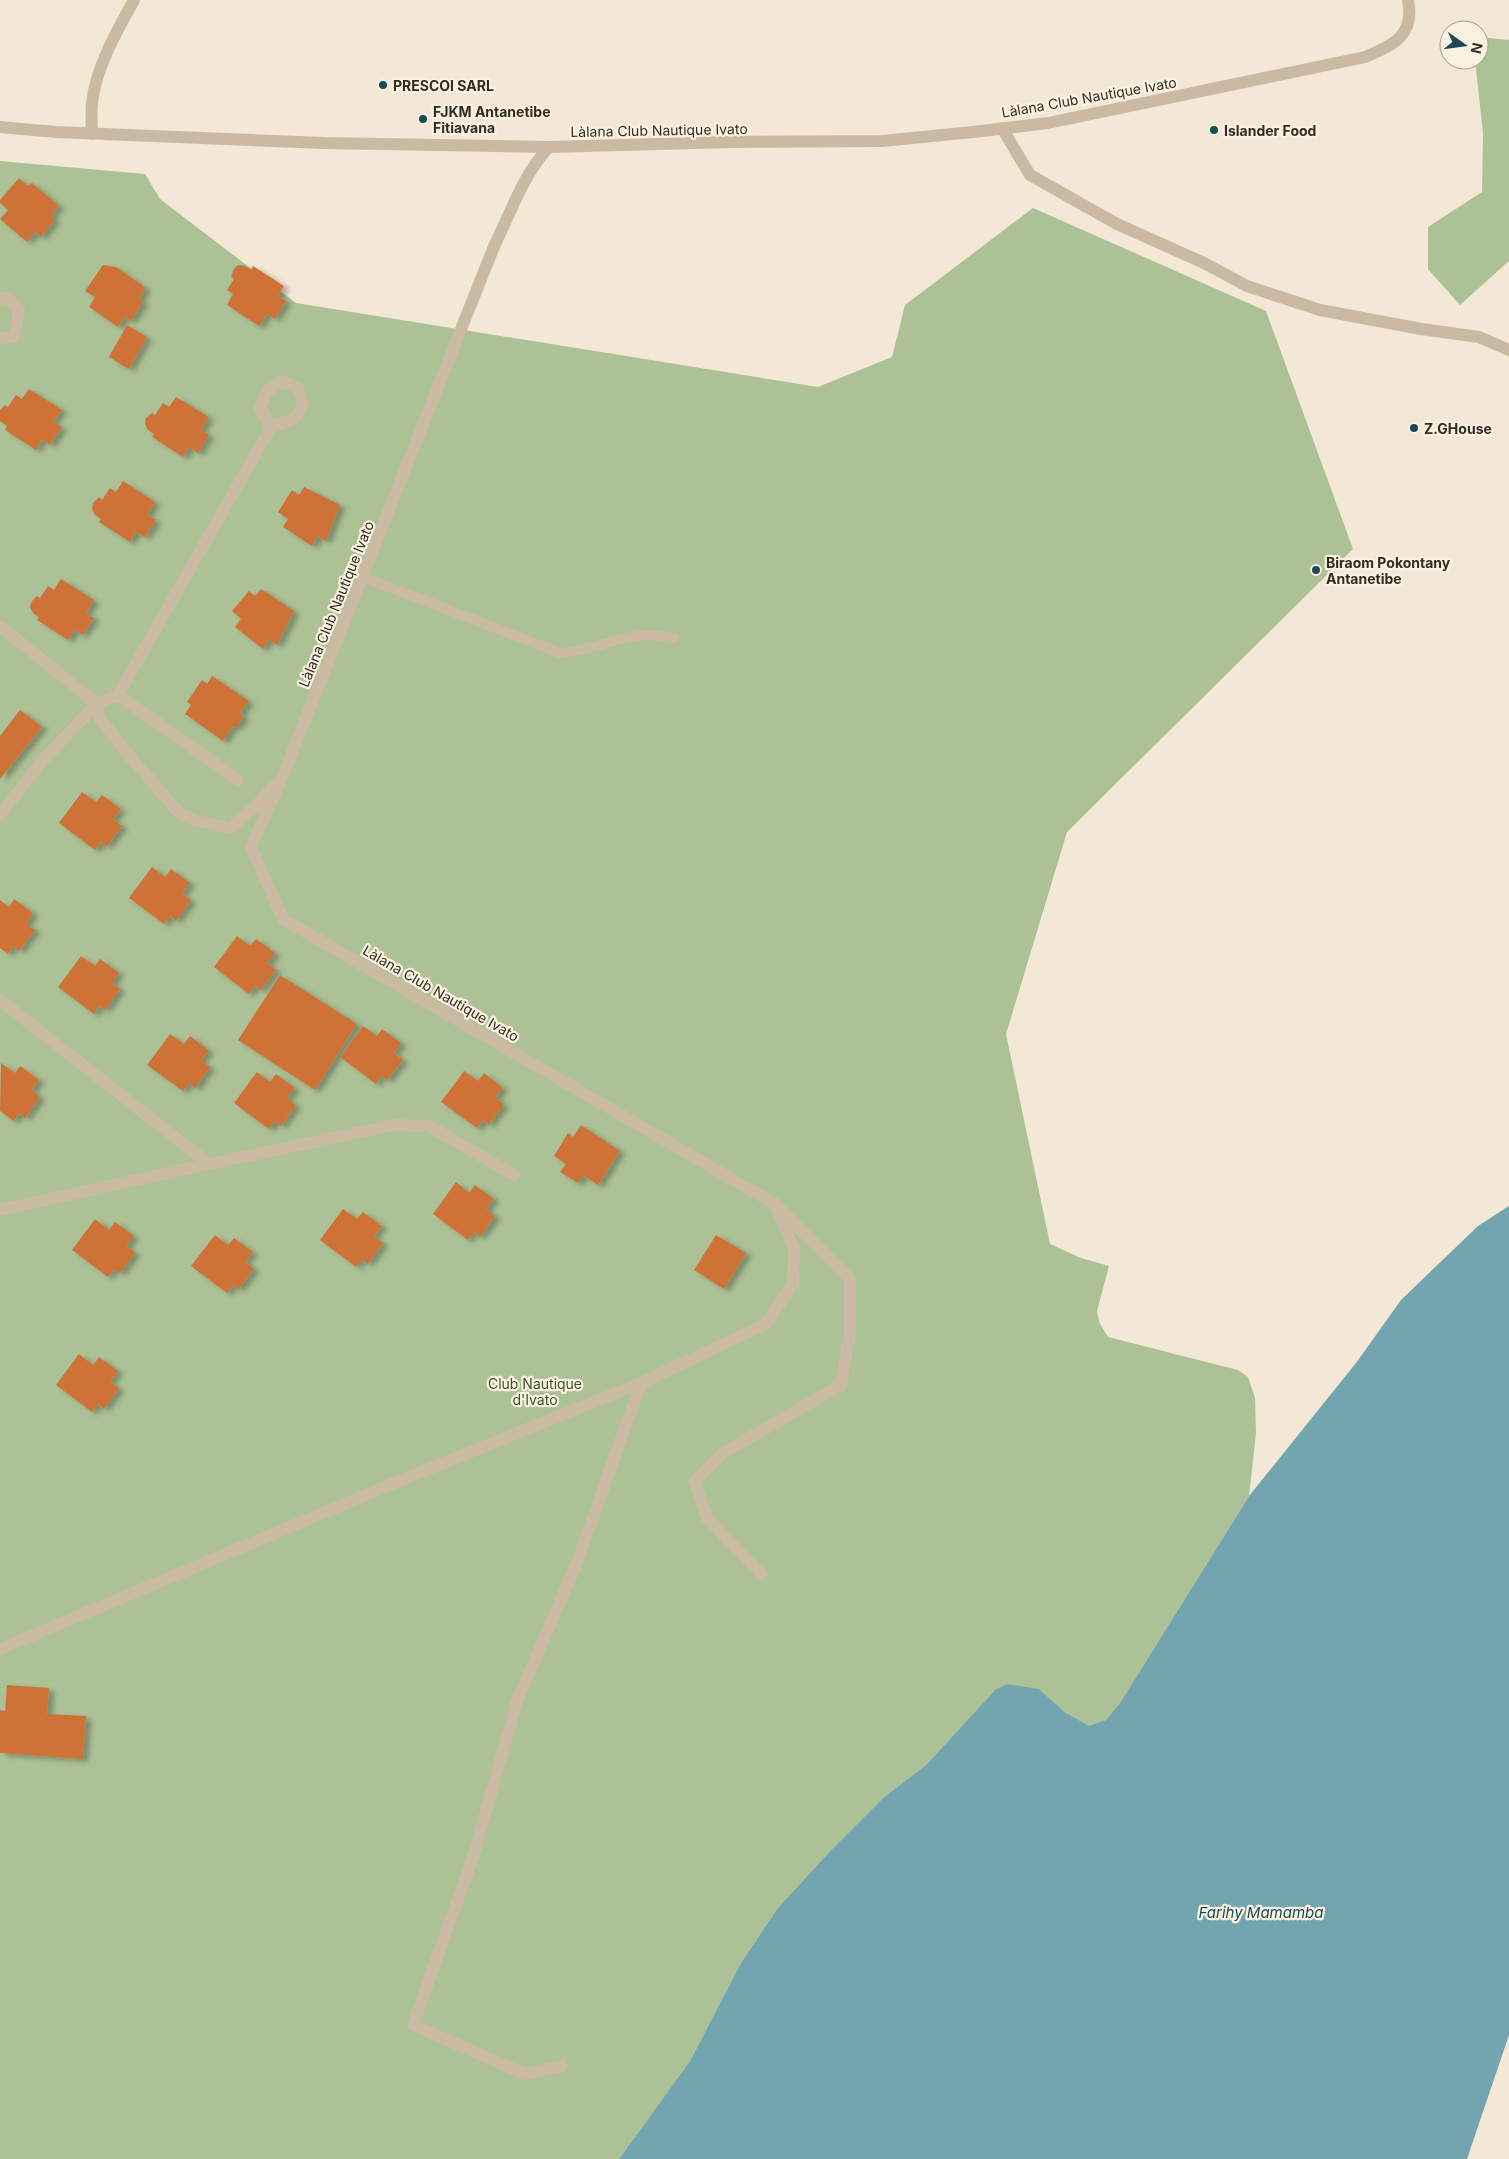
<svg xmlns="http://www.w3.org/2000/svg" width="1509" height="2159" font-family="Inter,sans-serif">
<defs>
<filter id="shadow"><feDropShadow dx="5.5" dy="3" stdDeviation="2.5" flood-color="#0004"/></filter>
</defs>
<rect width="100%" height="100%" fill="#f2e8d5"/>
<g fill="#acc195">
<polygon points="1479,37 1509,40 1509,261 1460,305 1428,269 1428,227 1482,192 1483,133 1475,60 1479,60"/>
<polygon points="0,161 145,174 160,199 296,303 818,387 892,357 905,305 1033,208 1266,311 1353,549 1067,832 1006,1034 1050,1244 1081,1258 1109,1266 1097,1311 1099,1322 1108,1337 1238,1370 1248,1377 1255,1398 1256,1433 1249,1496 1120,1703 1106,1720 1089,1727 1066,1713 1039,1689 995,1690 926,1765 884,1797 830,1851 777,1909 741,1963 690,2061 619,2159 0,2159"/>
</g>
<polygon fill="#72a5b0" points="1509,1206 1509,2035 1467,2159 619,2159 690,2061 741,1963 777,1909 830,1851 884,1797 926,1765 995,1690 1007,1684 1039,1689 1066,1713 1089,1726 1106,1720 1120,1703 1249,1496 1356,1363 1401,1300 1478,1226"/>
<g fill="#ce7237" filter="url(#shadow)">
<polygon points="19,178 28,186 32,183 59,206 51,216 55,220 41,237 35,232 27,242 0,219 8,210 0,203 0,200"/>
<polygon points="103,265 116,267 146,288 139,299 143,302 131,321 125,317 118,327 89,307 95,297 85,291"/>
<polygon points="238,265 245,266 251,270 253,266 284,286 278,296 286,301 275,319 267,314 259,326 227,305 233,294 227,290 234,279 231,277 234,269"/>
<polygon points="127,325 147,337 129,369 109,357"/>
<polygon points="29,389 62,410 53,422 62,427 50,445 42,439 36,450 5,430 7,426 0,421 0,410 5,405 8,407 16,395 22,399"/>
<polygon points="176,397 209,417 201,430 209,435 198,453 189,447 183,457 152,437 154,434 148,430 145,424 146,418 152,413 155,415 163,403 169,407"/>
<polygon points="123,481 155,502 147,515 156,520 145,537 136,532 130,542 99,522 101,519 95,515 92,509 93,503 99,497 102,500 110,488 116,492"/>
<polygon points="304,487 340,505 326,541 318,536 312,546 283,527 288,519 278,512 292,490 299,495"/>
<polygon points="61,579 94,600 86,613 94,618 83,635 74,630 68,640 37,620 39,617 33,613 30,607 32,601 37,596 40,598 48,586 54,590"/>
<polygon points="261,589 294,611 277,645 269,639 263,649 235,627 241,619 232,611 249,591 255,596"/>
<polygon points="212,676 249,701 240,713 244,716 236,728 233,726 223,741 185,714 191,705 187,702 202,680 207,684"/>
<polygon points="20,710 42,727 0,779 0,736"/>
<polygon points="82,792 96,802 102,795 121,809 113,819 122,826 107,846 101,842 95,850 59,823"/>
<polygon points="152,867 165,877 171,869 190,883 182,894 191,900 176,921 170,916 164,924 129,898"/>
<polygon points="14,899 33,913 26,924 35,930 19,951 13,946 8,954 0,948 0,900 9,907"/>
<polygon points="237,936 250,946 256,939 275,953 267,963 276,970 261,990 255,986 249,994 214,967"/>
<polygon points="81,956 95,966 100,959 119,973 112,983 120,989 105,1010 99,1006 94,1014 58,987"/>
<polygon points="280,975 357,1024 315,1090 238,1040"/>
<polygon points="363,1026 377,1036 382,1029 401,1043 394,1053 403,1060 387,1080 381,1076 376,1084 340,1057"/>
<polygon points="170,1034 184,1044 190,1036 209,1051 201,1060 210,1067 195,1088 189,1083 183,1091 147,1065"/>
<polygon points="1,1063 15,1073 20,1066 39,1080 32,1090 40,1097 25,1118 19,1113 14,1121 0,1111"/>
<polygon points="464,1071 478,1081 484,1073 503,1088 495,1098 504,1104 489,1125 483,1120 477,1128 441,1102"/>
<polygon points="257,1072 270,1082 276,1074 295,1088 287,1098 296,1105 281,1126 275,1121 269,1129 234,1103"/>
<polygon points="581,1125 620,1151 598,1185 583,1175 578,1183 560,1172 566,1164 554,1156 568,1133 573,1137"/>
<polygon points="456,1182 469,1193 475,1185 494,1199 486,1209 495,1216 480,1237 474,1232 468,1240 433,1214"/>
<polygon points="343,1209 357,1219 363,1212 382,1226 374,1236 383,1243 368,1264 362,1259 356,1267 320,1240"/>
<polygon points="95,1219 109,1230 115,1222 134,1236 126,1246 135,1253 120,1273 114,1269 108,1277 72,1250"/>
<polygon points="215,1235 228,1245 234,1238 253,1252 245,1262 254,1269 239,1289 233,1285 227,1293 191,1266"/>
<polygon points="716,1235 746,1253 724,1289 694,1270"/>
<polygon points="79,1354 93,1365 99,1357 118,1371 110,1382 119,1388 104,1409 98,1404 92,1412 56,1385"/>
<polygon points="7,1685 49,1688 47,1714 86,1716 83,1759 0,1753 0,1710 5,1711"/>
</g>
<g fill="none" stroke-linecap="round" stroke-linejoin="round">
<path stroke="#cabaa1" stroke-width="10" d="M363,577L560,653C591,651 620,635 651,635C659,635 667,637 674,638"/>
<g stroke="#cabaa1" stroke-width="12">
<polyline points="0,127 56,132 323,143 549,147"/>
<polyline points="1002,128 1030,175 1117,224 1204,263 1247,286 1320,310 1421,329 1479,337 1509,350"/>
<path d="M92,134C92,124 91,113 92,103C96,67 117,31 134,0"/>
<polyline points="0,299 8,298 19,310 14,337 0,338"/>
<polyline points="0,626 97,704 118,695 238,780"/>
<polyline points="118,695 271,427 294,419 303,406 298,388 282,381 267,391 260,408 271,427"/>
<polyline points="0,815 42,761 97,704 99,717 132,759 180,814 197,821 230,828 257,805 275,784"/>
<polyline points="0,1000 209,1164 394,1125 429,1126 514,1175"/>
<polyline points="0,1210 209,1164"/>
<path d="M762,1574L707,1518L695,1481L723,1453L841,1385L850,1331V1279L775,1204L283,919L251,847L287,766L495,244C512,210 523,175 549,147L731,142L882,141L973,132L1048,123L1365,57C1394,45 1415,35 1408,0"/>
<polyline points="0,1649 411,1476 641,1383 766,1324 793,1284 794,1249 778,1211"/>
<polyline points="562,2066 525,2074 413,2025 474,1854 517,1701 576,1565 641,1383"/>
</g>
</g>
<g fill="#184a57" stroke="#faf2e1" stroke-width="2">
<circle cx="383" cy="85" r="5"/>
<circle cx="423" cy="119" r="5"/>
<circle cx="1214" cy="130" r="5"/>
<circle cx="1414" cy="428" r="5"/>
<circle cx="1316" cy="570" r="5"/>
</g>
<g text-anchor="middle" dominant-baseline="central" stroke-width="4.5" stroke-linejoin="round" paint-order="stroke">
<g font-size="14" font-weight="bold" fill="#342b24" stroke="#faf2e1" text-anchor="start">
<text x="393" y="85">PRESCOI SARL</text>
<text x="433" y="111">FJKM Antanetibe<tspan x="433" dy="16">Fitiavana</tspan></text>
<text x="1224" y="130">Islander Food</text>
<text x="1424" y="428">Z.GHouse</text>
<text x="1326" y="562">Biraom Pokontany<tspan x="1326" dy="16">Antanetibe</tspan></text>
</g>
<g font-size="14" fill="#342b24" stroke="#faf2e1">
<text transform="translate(1089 97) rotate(-10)">Làlana Club Nautique Ivato</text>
<text transform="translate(659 130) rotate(-1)">Làlana Club Nautique Ivato</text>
<text transform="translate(336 604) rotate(-68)">Làlana Club Nautique Ivato</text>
<text transform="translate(441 993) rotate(30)">Làlana Club Nautique Ivato</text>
</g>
<g font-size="14" fill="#3c5327" stroke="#faf2e1">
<text x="535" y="1383">Club Nautique<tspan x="535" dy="16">d'Ivato</tspan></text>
</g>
<g font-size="15" font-style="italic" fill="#184a57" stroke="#faf2e1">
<text x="1261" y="1912">Farihy Mamamba</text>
</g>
</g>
<g transform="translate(1464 45) rotate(104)"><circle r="24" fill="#faf2e1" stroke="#aba295"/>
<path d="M0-4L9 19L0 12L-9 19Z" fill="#184a57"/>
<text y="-8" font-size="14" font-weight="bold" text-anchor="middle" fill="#342b24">N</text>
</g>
</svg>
